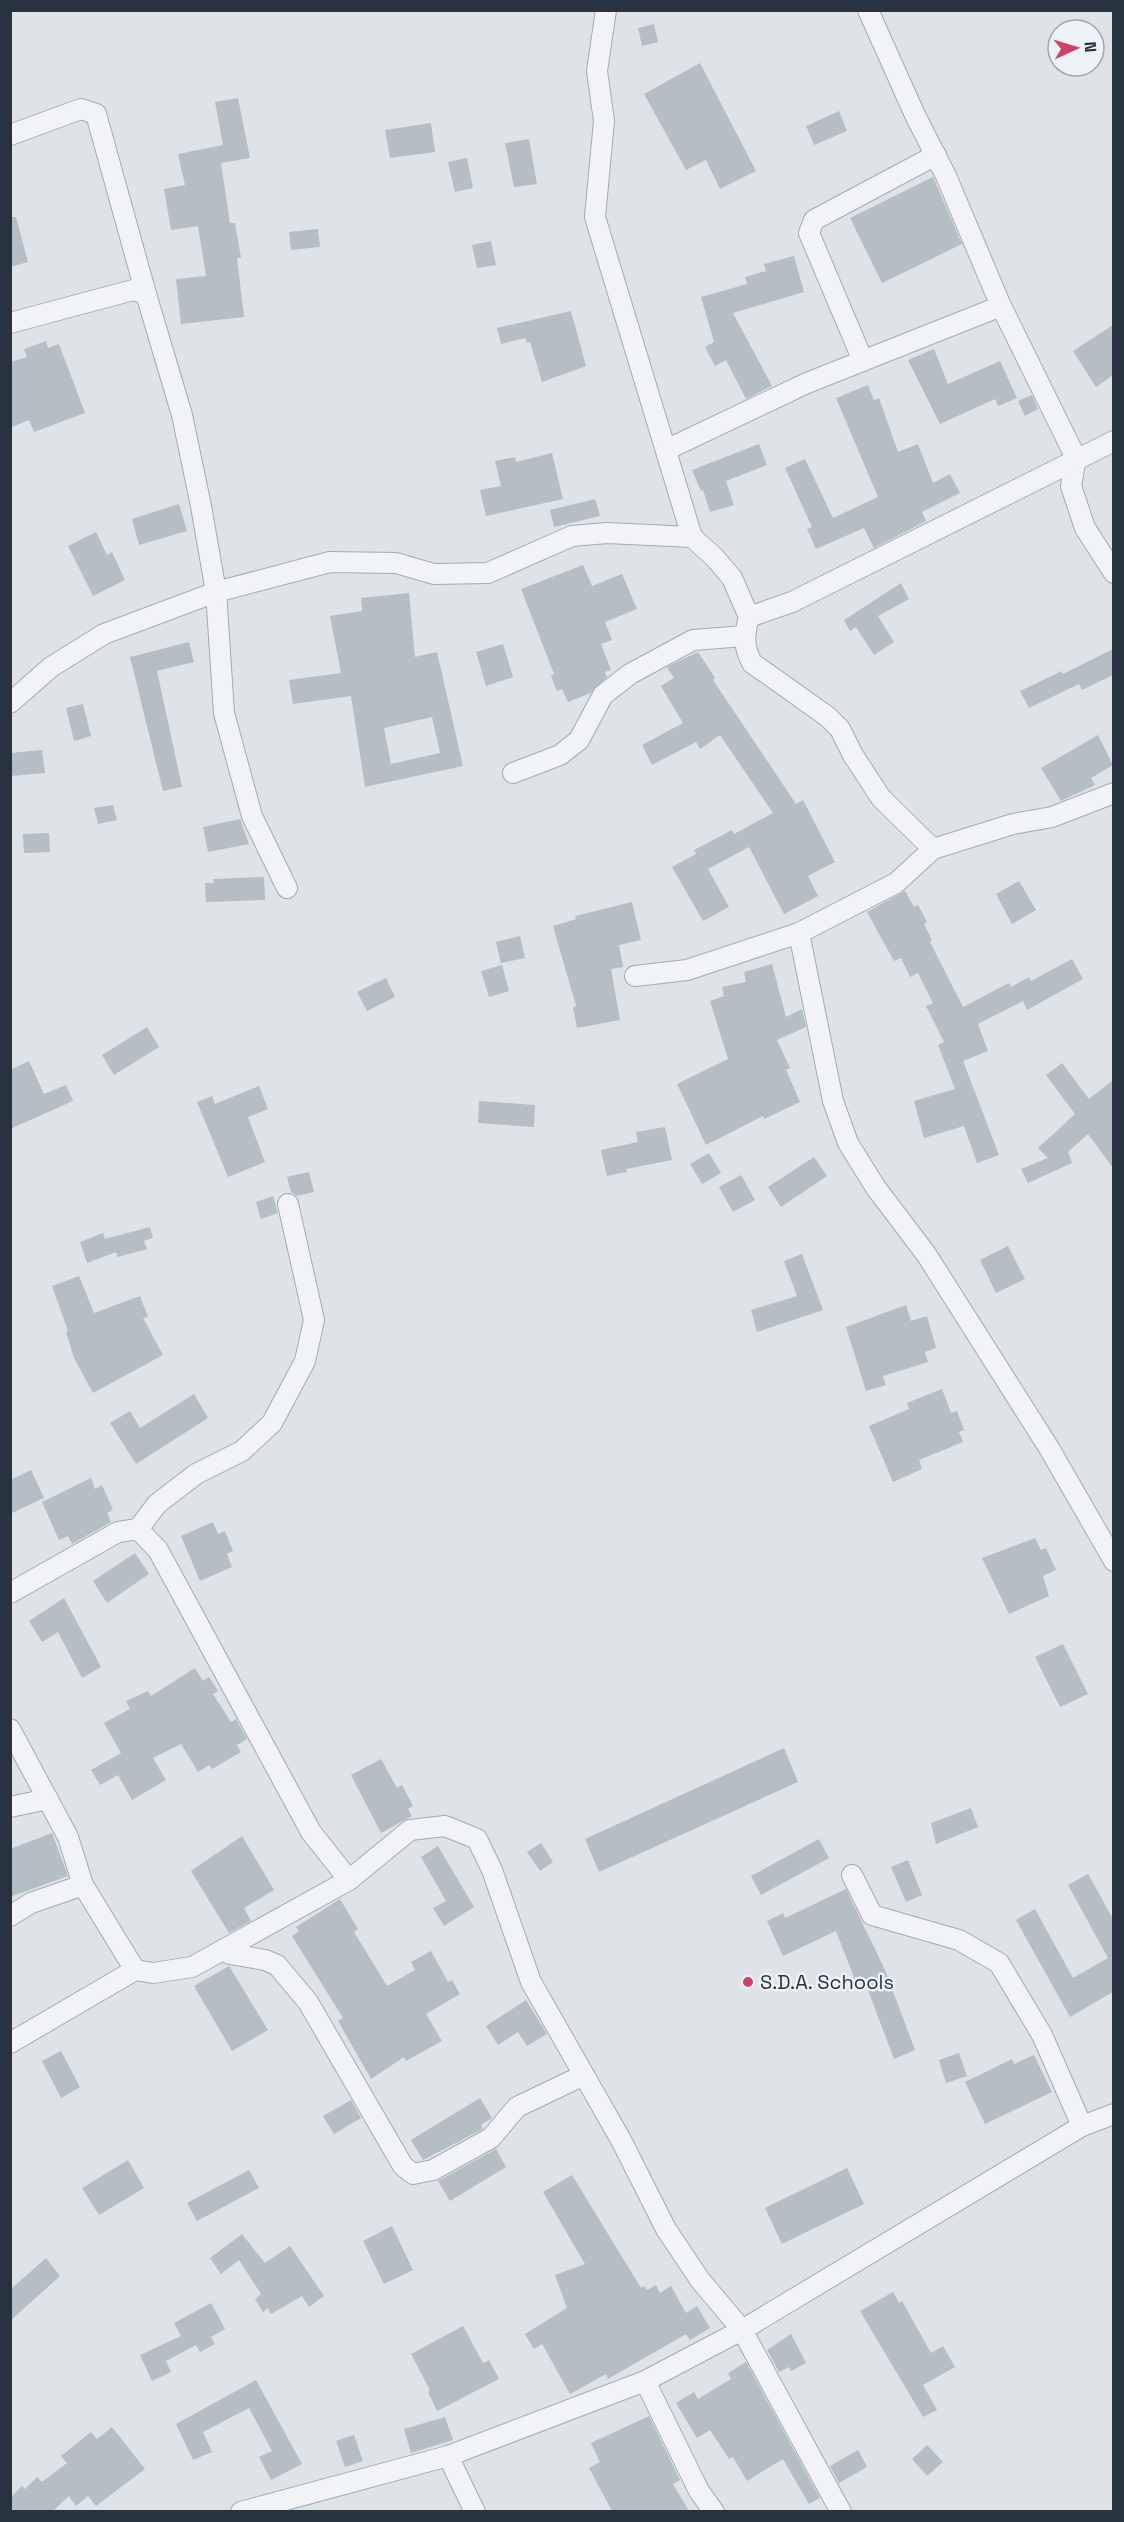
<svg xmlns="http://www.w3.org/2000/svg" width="1124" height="2522" font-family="'Space Grotesk',sans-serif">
<rect width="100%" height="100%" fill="#dee3e8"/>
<g fill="#b5bdc5" fill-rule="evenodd">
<polygon points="654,24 658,42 642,46 638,28"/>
<polygon points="700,63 756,171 720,189 706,160 686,170 644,94"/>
<polygon points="238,98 250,158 221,163 230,223 235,223 241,258 237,258 244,317 181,324 176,279 206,276 198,226 171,230 164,189 185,185 178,154 223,145 215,102"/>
<polygon points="839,111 847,131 814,145 806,126"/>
<polygon points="431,123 435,152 390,158 385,130"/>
<polygon points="529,139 537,184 514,187 505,143"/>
<polygon points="467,158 473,188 455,192 448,162"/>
<polygon points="933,177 962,244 882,283 850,218"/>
<polygon points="10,217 16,217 28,262 10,267"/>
<polygon points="318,229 320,247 291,250 289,232"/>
<polygon points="491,241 496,265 477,268 472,245"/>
<polygon points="794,256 804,292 733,313 772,386 746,399 726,360 715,366 705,347 714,342 701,297 747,284 745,277 766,271 764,264"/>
<polygon points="571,311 586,366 542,382 530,342 527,343 525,338 501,344 497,328"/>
<polygon points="1113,325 1113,375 1096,387 1073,351"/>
<polygon points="46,341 48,348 59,344 85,413 34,432 29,420 10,428 10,362 27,357 24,349"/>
<polygon points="934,349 948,384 1000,361 1017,398 998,406 995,399 940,424 908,360"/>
<polygon points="868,385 874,400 879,398 898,452 918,444 933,483 950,474 960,493 922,512 926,521 874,548 864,528 816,549 807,529 812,527 785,468 805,459 833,518 878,497 836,398"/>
<polygon points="1032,395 1038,409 1025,416 1018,401"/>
<polygon points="759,444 767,465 726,481 734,505 710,512 703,490 701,491 692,470"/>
<polygon points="552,453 563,499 486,516 480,490 501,486 495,461 515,457 516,462"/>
<polygon points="595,499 600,516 554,527 550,510"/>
<polygon points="179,504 187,531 139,545 132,519"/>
<polygon points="96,532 107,555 112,552 125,580 93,596 68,546"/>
<polygon points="583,565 592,586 622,574 637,609 605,622 612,640 601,644 611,670 605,672 607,677 591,693 568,702 562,689 557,691 551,676 554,674 521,589"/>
<polygon points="901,583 909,599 878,616 894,642 874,655 856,627 850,631 844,620"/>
<path d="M409,593L415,657L437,652L463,766L365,787L351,696L293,704L289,680L341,673L330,616L362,611L361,598ZM432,717L440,753L391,764L384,728Z"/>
<polygon points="189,642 194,662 157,671 182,787 163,791 130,657"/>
<polygon points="503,644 513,677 486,686 476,652"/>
<polygon points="1113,649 1113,675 1082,690 1079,684 1029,708 1020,691 1062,671 1063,674"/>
<polygon points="698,652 715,678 713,680 796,804 803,800 835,862 808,876 818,896 784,914 749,847 708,869 729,907 703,921 672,867 696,854 694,850 732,830 734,834 773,813 720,735 700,749 696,742 652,765 642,745 683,723 661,686 674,678 667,667"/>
<polygon points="83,704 91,736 74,741 66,708"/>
<polygon points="1098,735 1113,765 1091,778 1095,785 1061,801 1041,768"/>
<polygon points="42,750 45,773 10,776 10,753"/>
<polygon points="113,805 117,820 98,824 94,808"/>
<polygon points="240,819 249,844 208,852 203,827"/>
<polygon points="49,833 50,852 24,853 23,834"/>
<polygon points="264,877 265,900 206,902 205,883 214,883 213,879"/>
<polygon points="1019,881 1036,910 1012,924 996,894"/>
<polygon points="905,891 914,907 918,905 927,922 924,924 932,940 930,942 963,1007 1009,983 1011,987 1029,977 1031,981 1072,959 1083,979 1027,1010 1023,1001 978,1024 988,1051 963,1061 999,1155 977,1163 964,1126 924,1138 914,1101 955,1089 938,1045 944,1042 926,1006 933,1003 918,973 910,977 901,958 894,961 867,912"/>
<polygon points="632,902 641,940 619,945 623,967 611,969 620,1020 577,1028 573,1007 576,1006 553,926 576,919 575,916"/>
<polygon points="520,936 525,958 501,963 496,942"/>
<polygon points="772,964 786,1017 802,1009 806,1027 777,1040 790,1068 786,1070 800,1102 764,1119 763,1116 706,1145 677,1084 728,1059 710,1001 724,996 722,987 746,982 744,972"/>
<polygon points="502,965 509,991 489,997 481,971"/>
<polygon points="386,978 395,997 367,1011 357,992"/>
<polygon points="147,1027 159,1047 114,1075 102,1055"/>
<polygon points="29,1061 44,1094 66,1085 73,1101 10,1129 10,1070"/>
<polygon points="1062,1063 1089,1099 1113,1080 1113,1168 1088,1134 1068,1152 1072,1163 1028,1183 1021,1169 1048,1158 1038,1148 1075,1114 1046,1075"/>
<polygon points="259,1086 268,1109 248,1117 265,1162 228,1177 197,1102 212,1096 215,1104"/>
<polygon points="479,1101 535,1105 534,1127 478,1123"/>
<polygon points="665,1127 672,1160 626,1169 627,1172 607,1176 601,1150 638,1142 636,1132"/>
<polygon points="709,1153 721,1173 702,1184 690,1164"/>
<polygon points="814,1157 827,1176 781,1207 768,1187"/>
<polygon points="309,1172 314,1192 297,1196 291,1192 287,1177"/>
<polygon points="741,1175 755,1200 733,1212 719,1187"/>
<polygon points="273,1196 278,1213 261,1219 256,1202"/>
<polygon points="150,1227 153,1238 144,1241 147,1249 118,1257 116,1252 87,1263 80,1242 103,1233 105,1239"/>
<polygon points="1008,1246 1025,1279 996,1293 980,1260"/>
<polygon points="802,1254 823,1310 757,1332 751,1310 797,1296 784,1261"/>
<polygon points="79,1276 94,1313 140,1296 148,1317 143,1318 163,1355 93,1393 74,1358 66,1332 68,1331 52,1286"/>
<polygon points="906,1305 911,1321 927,1316 936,1348 925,1352 928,1362 883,1376 886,1385 866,1391 846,1327"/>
<polygon points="942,1389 951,1413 957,1411 964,1430 959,1432 963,1442 919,1460 922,1469 893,1482 869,1426 909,1409 907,1403"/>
<polygon points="194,1394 208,1418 136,1464 110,1423 130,1411 140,1428"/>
<polygon points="31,1470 44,1498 10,1514 10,1480"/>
<polygon points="91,1478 95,1489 102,1485 113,1510 107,1513 111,1522 72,1544 68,1536 59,1540 42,1502"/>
<polygon points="213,1522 218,1534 225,1531 233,1551 227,1554 232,1567 200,1581 181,1536"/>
<polygon points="1035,1538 1041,1550 1046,1548 1056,1570 1043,1576 1049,1596 1009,1614 982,1558"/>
<polygon points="135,1553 149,1574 107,1603 93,1581"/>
<polygon points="64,1598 101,1667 82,1678 58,1632 42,1642 29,1621"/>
<polygon points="1063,1644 1088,1694 1060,1707 1035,1657"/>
<polygon points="195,1668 203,1681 209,1677 218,1691 213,1694 231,1722 236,1719 247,1739 237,1745 241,1752 212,1769 209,1765 198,1772 181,1744 153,1758 166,1780 132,1800 118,1775 100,1785 91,1770 121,1753 104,1723 130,1709 126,1701 148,1691 151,1696"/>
<polygon points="784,1748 798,1782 599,1872 585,1839"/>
<polygon points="381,1759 397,1788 402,1785 413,1806 408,1809 412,1816 381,1833 351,1775"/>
<polygon points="971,1808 978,1827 936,1844 931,1823"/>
<polygon points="52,1833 68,1876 10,1897 10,1849"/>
<polygon points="242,1836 274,1890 244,1908 251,1921 229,1933 191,1871"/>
<polygon points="819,1839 829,1858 761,1895 751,1876"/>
<polygon points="541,1843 553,1862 540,1871 527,1852"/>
<polygon points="438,1846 474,1907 444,1926 433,1908 446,1901 421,1857"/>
<polygon points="908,1860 922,1895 906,1902 891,1867"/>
<polygon points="1088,1874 1113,1919 1113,1992 1070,2017 1016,1920 1035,1909 1073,1978 1108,1958 1068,1885"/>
<polygon points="846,1889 885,1970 915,2050 894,2059 863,1977 855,1980 836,1931 783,1956 767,1921 783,1913 785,1918"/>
<polygon points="340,1899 358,1929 354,1932 387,1986 415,1970 411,1962 431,1951 448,1982 452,1980 460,1994 426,2014 442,2041 406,2061 404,2057 371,2079 338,2021 343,2018 292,1936 299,1931 296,1927"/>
<polygon points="229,1966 268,2030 232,2051 194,1986"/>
<polygon points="526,2000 547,2034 527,2046 518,2032 498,2045 486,2026"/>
<polygon points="61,2051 80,2087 61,2098 42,2061"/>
<polygon points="959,2053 967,2076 946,2083 939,2060"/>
<polygon points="1034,2055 1052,2092 985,2124 965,2082 1012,2059 1014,2064"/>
<polygon points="480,2098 492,2118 481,2125 483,2129 423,2160 411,2140"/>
<polygon points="351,2100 361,2118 334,2134 323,2116"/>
<polygon points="496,2149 506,2167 450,2201 438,2181"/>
<polygon points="128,2160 144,2188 99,2215 82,2188"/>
<polygon points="847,2168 864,2204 782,2244 765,2208"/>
<polygon points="249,2170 259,2188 197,2221 187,2203"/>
<polygon points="572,2175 641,2288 645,2286 647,2290 656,2285 660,2293 671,2286 686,2313 697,2306 710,2328 690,2340 686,2334 608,2379 606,2374 570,2394 542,2344 534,2349 525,2334 567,2308 555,2275 585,2264 543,2192"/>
<polygon points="392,2226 413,2270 384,2284 363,2241"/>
<polygon points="242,2234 265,2263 290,2246 324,2296 309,2307 302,2296 271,2314 268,2308 263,2312 255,2299 261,2294 239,2260 221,2274 210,2258"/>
<polygon points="46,2258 60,2276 10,2321 10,2290"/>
<polygon points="893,2292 899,2303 902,2301 931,2353 943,2346 955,2367 923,2385 937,2410 923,2417 860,2311"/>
<polygon points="211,2303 225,2329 211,2337 215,2344 200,2352 196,2345 166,2361 171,2372 152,2381 140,2355 181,2336 174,2323"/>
<polygon points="463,2326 483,2363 489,2360 499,2379 437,2411 428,2392 430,2390 411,2354"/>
<polygon points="791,2334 806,2363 791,2371 789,2367 779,2372 767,2350"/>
<polygon points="746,2362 820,2498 809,2504 783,2459 747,2481 733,2457 729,2459 710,2430 697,2438 676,2403 694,2392 698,2399 731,2379 728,2373"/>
<polygon points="256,2380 302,2464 271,2480 259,2457 272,2451 249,2408 203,2432 212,2452 193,2460 176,2424"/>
<polygon points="649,2416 680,2480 673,2484 689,2511 612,2511 589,2468 600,2462 591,2443"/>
<polygon points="445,2417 453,2440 411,2453 404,2429"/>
<polygon points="112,2427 145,2469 96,2506 88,2496 76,2506 69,2496 53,2511 10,2511 10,2498 22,2486 25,2489 37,2477 42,2482 67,2463 61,2456 91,2432 97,2439"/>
<polygon points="354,2435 363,2461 345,2467 336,2441"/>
<polygon points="927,2445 943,2462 927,2476 912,2459"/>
<polygon points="858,2450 867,2467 839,2483 830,2466"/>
</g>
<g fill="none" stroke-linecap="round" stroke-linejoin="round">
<g stroke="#a3abb2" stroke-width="22">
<g id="street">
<polyline points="606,10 597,71 604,121 595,217 692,537"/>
<polyline points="868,10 915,115 946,176 1001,306 1076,458 1071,486 1085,528 1114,573"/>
<polyline points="10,135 81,109 96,114 146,294"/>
<polyline points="10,323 133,290 146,294 182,415 201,506 216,592 224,713 252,816 287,888"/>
<polyline points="863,361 809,233 814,220 936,155"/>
<polyline points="666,450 807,383 1001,306"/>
<path d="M749,617C744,635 743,646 752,663L828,717L840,729L853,755L881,798L933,849"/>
<polyline points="10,703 51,667 104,634 216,592 330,562 396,563 434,574 488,573 572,536 607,533 692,537 715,558 732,578 749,617 792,602 1114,441"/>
<polyline points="513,773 560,755 579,740 603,695 630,674 693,640 744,636"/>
<polyline points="799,933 833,1101 848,1143 876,1188 926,1254 1049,1448 1114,1561"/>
<polyline points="635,976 687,970 799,933 896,883 933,849 1013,824 1052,817 1114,793"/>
<polyline points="138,1529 157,1504 196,1474 242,1451 272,1423 305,1361 314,1320 288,1204"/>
<polyline points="10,1593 118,1532 138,1529 158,1550 311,1832 349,1880 410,1830 445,1826 477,1839 492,1870 531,1982 621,2140 666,2229 700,2280 742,2330 841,2512"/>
<polyline points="10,1729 68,1837 83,1885"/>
<polyline points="10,1807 48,1799"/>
<polyline points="852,1875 872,1915 959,1940 999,1963 1042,2035 1082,2126"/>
<polyline points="10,1916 31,1903 83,1885 135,1970 153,1973 192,1967 349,1880"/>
<polyline points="224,1949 230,1954 265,1960 277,1965 308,2002 403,2166 413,2174 433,2170 491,2138 517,2107 584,2075"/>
<polyline points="10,2043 135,1970"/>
<polyline points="645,2381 699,2491 714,2512"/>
<polyline points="448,2456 475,2512"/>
<polyline points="241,2512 448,2456 645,2381 742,2330 1082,2126 1114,2114"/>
</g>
</g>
<use href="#street" stroke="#f1f3f6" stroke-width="20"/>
</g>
<circle fill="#d23f68" stroke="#edf2f6" stroke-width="2" cx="748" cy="1982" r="6"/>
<g text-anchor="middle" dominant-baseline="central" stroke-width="5" stroke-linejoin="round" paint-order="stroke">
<g font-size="20" fill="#27333f" stroke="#edf2f6" text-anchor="start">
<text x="760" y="1982">S.D.A. Schools</text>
</g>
</g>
<rect width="1124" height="2522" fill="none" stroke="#27333f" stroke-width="24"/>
<g transform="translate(1076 48) rotate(86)"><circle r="28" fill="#edf2f6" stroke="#9ea6ad" stroke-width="1.5"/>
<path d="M0-4.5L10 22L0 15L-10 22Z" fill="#d23f68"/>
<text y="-9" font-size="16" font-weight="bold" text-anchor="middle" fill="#27333f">N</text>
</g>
</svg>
